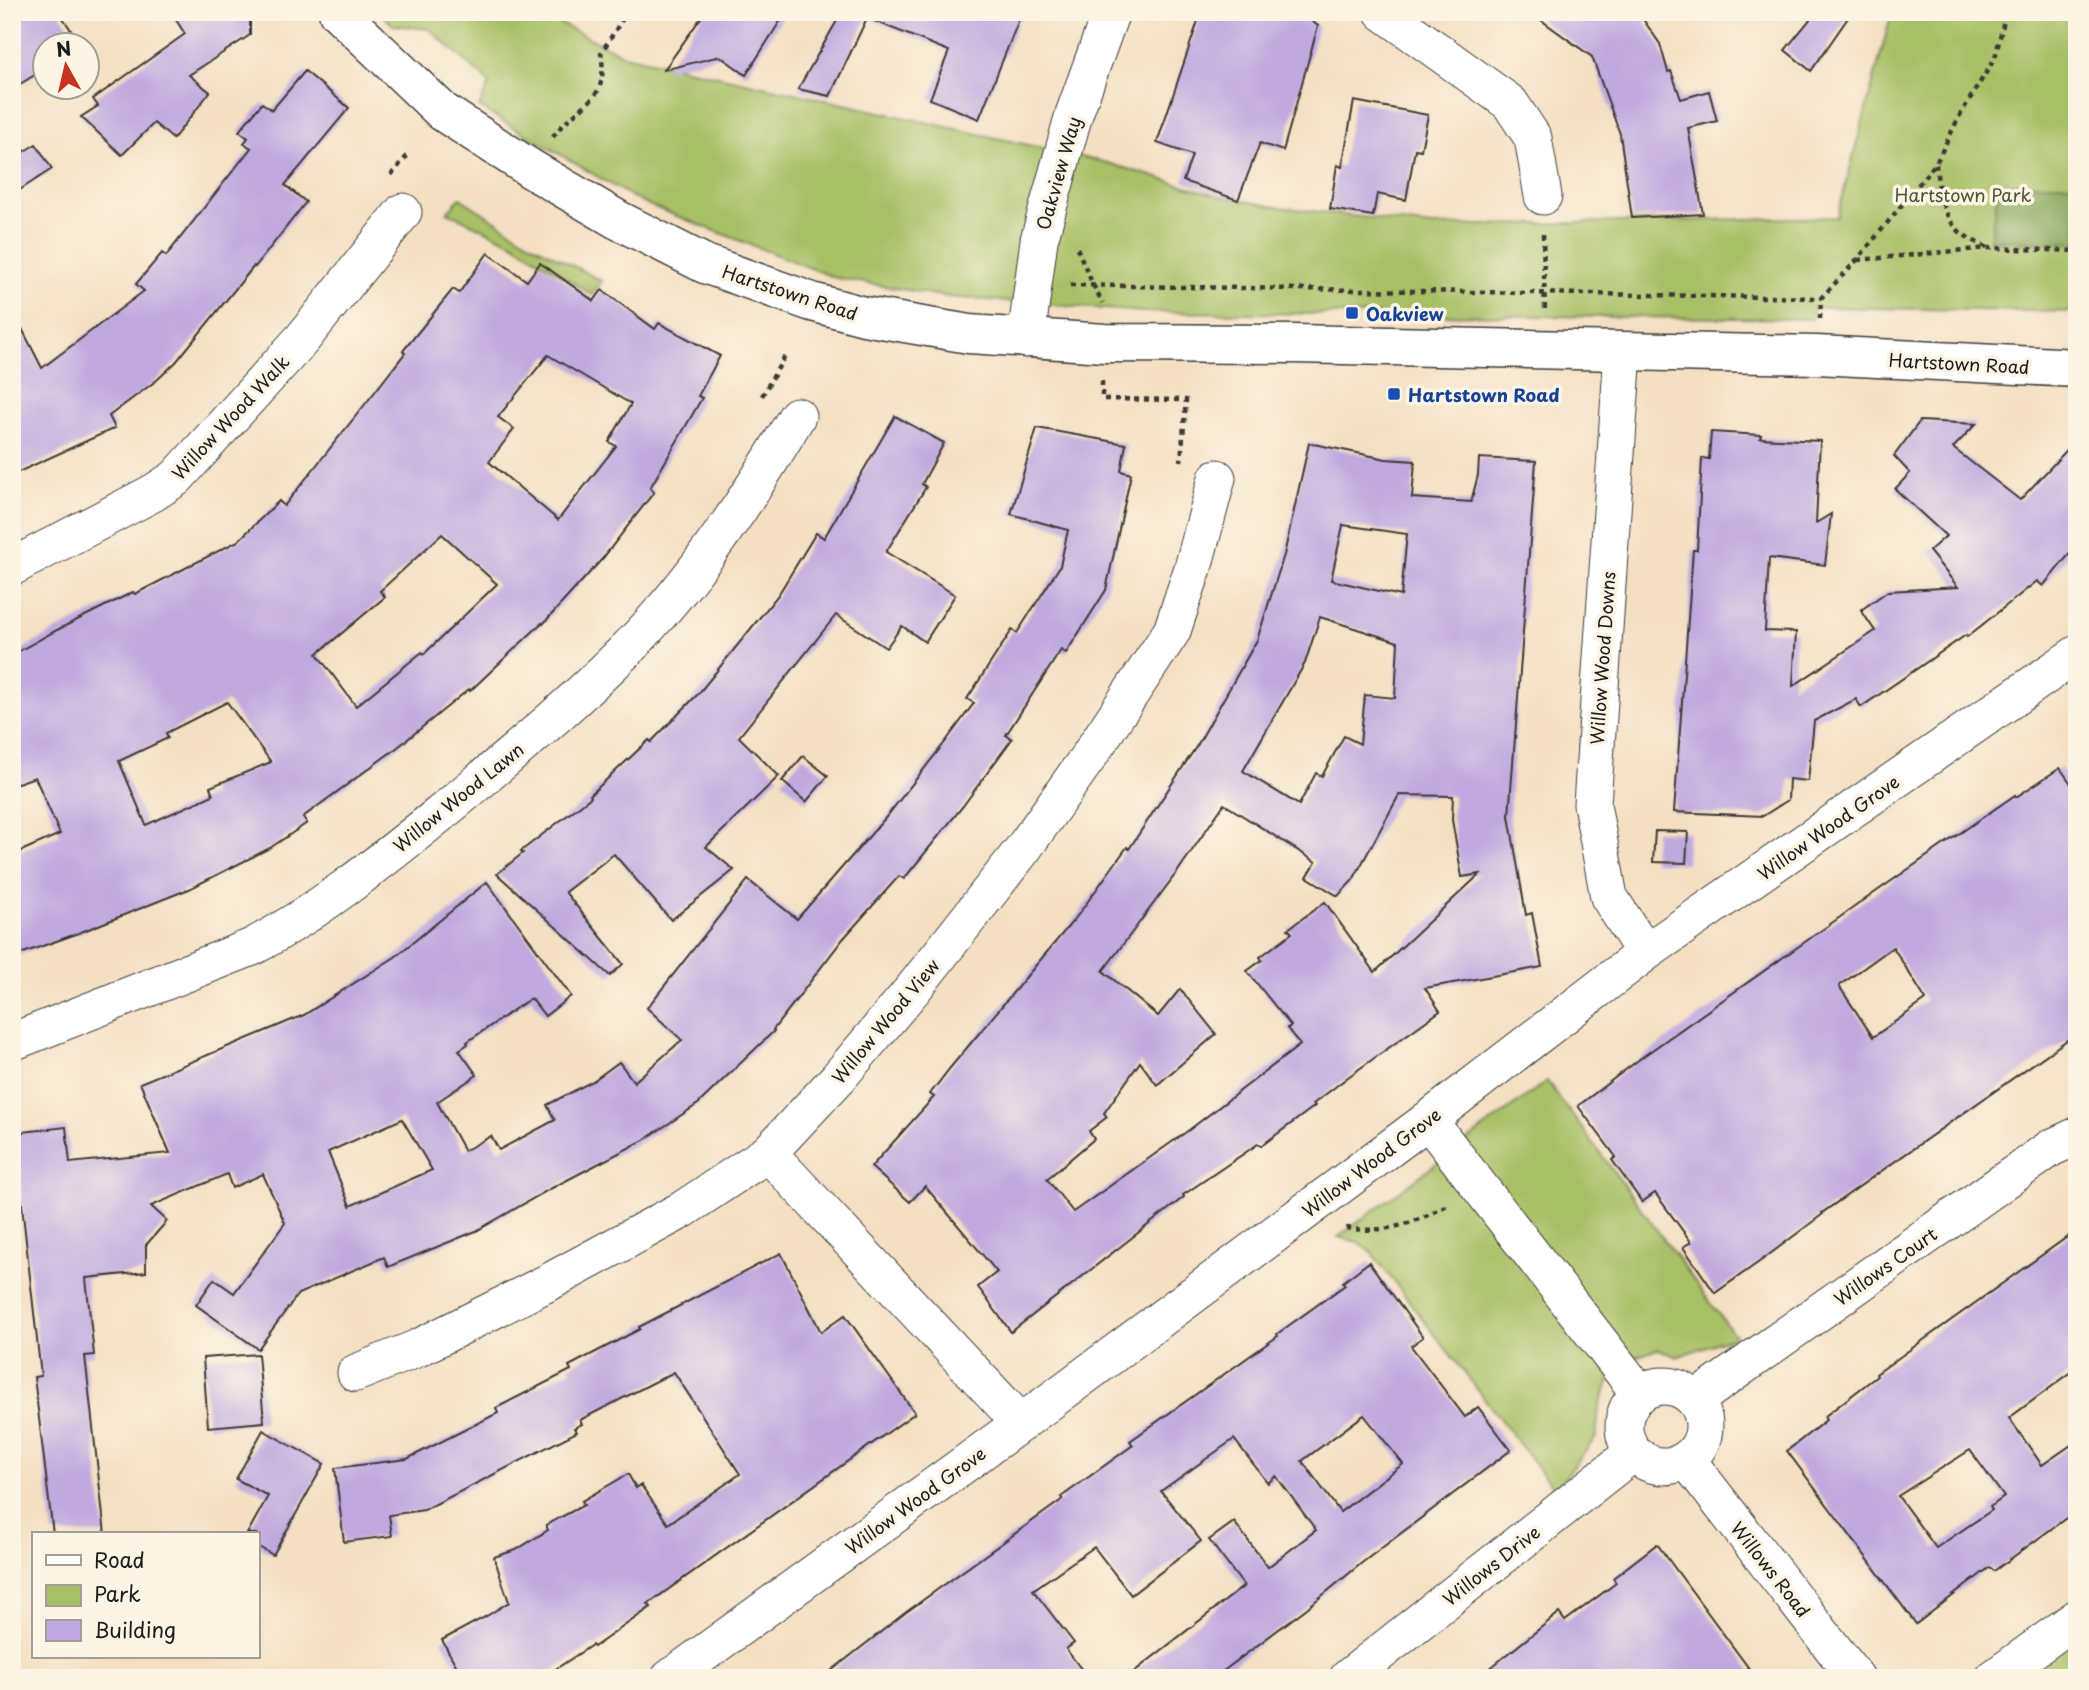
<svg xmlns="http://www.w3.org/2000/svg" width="2089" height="1690" font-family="'Playpen Sans',sans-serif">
<rect width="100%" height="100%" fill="#fcf5e5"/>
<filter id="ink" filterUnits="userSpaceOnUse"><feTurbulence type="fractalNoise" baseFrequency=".0143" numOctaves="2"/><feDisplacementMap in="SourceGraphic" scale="14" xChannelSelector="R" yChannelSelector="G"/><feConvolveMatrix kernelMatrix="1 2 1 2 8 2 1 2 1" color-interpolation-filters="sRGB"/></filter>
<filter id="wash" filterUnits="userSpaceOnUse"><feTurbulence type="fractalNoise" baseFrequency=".00686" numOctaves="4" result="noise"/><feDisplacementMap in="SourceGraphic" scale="28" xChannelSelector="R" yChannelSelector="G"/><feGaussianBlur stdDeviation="1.57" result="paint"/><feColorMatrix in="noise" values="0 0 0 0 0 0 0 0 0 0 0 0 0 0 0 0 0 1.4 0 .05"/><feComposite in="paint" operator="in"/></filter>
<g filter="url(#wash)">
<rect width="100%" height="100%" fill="#f4dfc2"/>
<g fill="#a7bf65" stroke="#626e40" stroke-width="2">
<polygon points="379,12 537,12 624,55 1104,162 1220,196 1272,206 1432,226 1837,217 1892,12 2077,12 2077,312 1814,307 1812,319 1143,312 948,297 836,278 641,202 479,107 490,83 429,29 393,25"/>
<polygon points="460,198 532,244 602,281 592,295 513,243 447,212"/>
<polygon points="1547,1081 1735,1336 1677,1357 1657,1349 1632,1359 1611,1378 1599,1408 1596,1437 1555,1490 1371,1252 1358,1242 1338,1237"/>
<polygon points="2077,1641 2077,1678 2011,1678"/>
</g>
<polygon fill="#85a65a" stroke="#50613b" stroke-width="2" points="1999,184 2077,184 2077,243 1990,240"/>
<g id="blocks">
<g fill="#c0a9df" fill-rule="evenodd">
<polygon points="12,12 59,12 81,45 46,46 46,68 12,89"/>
<polygon points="171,12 240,12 250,20 250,35 189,75 210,92 173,139 154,123 122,155 81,117 98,106 93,99 185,34"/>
<polygon points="705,12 786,12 746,75 720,56 664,70"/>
<polygon points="842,12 1022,12 979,119 930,99 949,51 867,18 830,96 798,89"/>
<polygon points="1201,12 1300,12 1318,26 1283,151 1260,143 1238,200 1183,181 1192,155 1157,143"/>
<polygon points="1530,12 1638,12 1660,44 1668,72 1671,71 1681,99 1709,91 1717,121 1688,128 1703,214 1632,218 1620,134 1592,57"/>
<polygon points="1816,12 1852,12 1811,71 1785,50"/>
<polygon points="305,71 349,108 285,185 306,202 255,267 254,266 176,362 157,380 109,416 115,428 12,475 12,309 42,368 144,291 136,284 162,253 166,256 251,148 244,143 248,138 239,131 262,103 272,110"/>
<polygon points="1354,101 1428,115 1421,150 1415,149 1406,200 1377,194 1373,216 1330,209 1337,165 1342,167"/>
<polygon points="36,144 52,169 12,195 12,159"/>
<path d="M488,253L527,281L540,263L594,301L602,290L655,329L659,323L720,356L698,396L702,398L650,488L654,492L603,558L543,624L542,623L470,691L469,689L398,747L303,817L307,823L270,848L189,889L76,934L12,957V855L60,834L35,777L12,785V655L57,630L133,592L135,594L238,541L279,501L284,506L374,393L405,353L403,351L453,289L459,293ZM548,355L631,404L609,442L616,446L558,520L489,462L514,429L498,417ZM442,534L497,584L424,654L422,652L356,706L317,654L385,597L380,591ZM227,702L271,762L210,787L213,795L146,825L119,761L168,738L166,733Z"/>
<polygon points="895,416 944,443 922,484 926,487 886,552 955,595 925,642 902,626 886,648 836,615 739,737 779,776 706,847 734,870 671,920 614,854 565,892 623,964 610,976 497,874 523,853 521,851 591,797 590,795 649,740 651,742 699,693 778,595 816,533 824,538"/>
<polygon points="1920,421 1976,424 1953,448 2020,500 2077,439 2077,545 2043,586 2037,581 1967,637 1966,635 1861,707 1856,699 1814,721 1808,781 1789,779 1788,800 1763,816 1674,812 1693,550 1697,550 1702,458 1709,459 1711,432 1761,435 1760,438 1820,441 1816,523 1831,514 1825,565 1769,558 1765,631 1796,632 1793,686 1875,631 1861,610 1888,591 1958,587 1929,551 1946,536 1895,489 1910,473 1894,456"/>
<path d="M1037,428L1126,444L1121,471L1131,474L1106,590L1066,653L1061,650L1006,735L1012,739L963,806L904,879L899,876L843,939L773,1030L774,1031L698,1104L644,1140L550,1189L476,1231L388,1267L384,1257L298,1294L258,1349L196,1305L214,1279L234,1293L285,1223L263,1174L232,1188L227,1174L151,1206L167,1221L146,1245V1272L86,1278L94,1355L85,1356L105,1534H53L34,1377L41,1376L14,1133L66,1127L70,1163L170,1153L140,1083L304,1015L395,957L487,882L571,996L545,1016L531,998L467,1042L468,1044L459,1050L477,1075L437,1102L464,1151L491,1136L499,1150L555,1120L547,1105L593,1081L619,1062L634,1082L682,1040L647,1008L748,880L797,919L887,816L946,741L974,703L967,699L1012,630L1017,633L1060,566L1068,530L1011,514ZM402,1119L432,1170L350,1206L328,1152Z"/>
<path d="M1309,443L1386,459L1415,461L1412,498L1471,502L1478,475L1479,458L1536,461L1509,816L1526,915L1532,913L1542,967L1425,988L1440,1011L1348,1077L1313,1104L1315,1106L1261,1146L1258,1144L1183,1195L1184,1197L1011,1332L978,1287L997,1272L925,1186L910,1202L871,1167L934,1097L930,1094L950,1068L1078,915L1127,847L1129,849L1198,744L1257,640L1284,555ZM1343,525L1407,534L1401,596L1331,580ZM1320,617L1398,642L1395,698L1365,695L1360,744L1344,736L1322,776L1316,773L1299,805L1243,771L1305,663ZM1399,795L1453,796L1452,820L1462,877L1480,874L1375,972L1325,902L1288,929L1292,933L1260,957L1262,960L1247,971L1291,1026L1287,1028L1300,1045L1189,1130L1073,1212L1047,1179L1094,1139L1089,1131L1107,1117L1104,1113L1140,1062L1157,1085L1216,1034L1180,989L1158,1016L1103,971L1178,871L1224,804L1316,862L1307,877L1338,896L1353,880Z"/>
<polygon points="803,756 828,776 806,802 782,781"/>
<path d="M2060,768L2077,792V1033L1822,1213L1823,1214L1762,1260L1715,1293L1683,1247L1691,1242L1655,1193L1642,1202L1612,1160L1616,1157L1578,1106L1645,1055L1877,891L2015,795L2016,797ZM1893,947L1926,1000L1873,1037L1839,986Z"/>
<polygon points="1655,831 1688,832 1686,863 1653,862"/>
<path d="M2077,1230V1368L2009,1418L2042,1465L2077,1441V1510L1994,1571L1990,1567L1916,1624L1787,1451L1826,1420L1824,1417L1877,1376L1876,1374ZM1970,1450L2004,1497L1990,1507L1992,1510L1936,1548L1898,1496Z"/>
<polygon points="781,1253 821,1332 845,1315 915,1413 648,1604 651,1607 594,1647 592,1645 542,1678 463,1678 442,1640 485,1617 509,1602 494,1557 516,1550 548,1530 546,1525 584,1505 582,1501 628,1474 636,1488 641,1485 668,1524 740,1474 674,1372 580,1420 582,1424 574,1428 577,1432 424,1510 389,1515 392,1536 344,1542 335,1468 407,1459 498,1413 496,1408 571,1370 569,1366 640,1329 639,1327"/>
<path d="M1369,1262L1423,1337L1411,1346L1465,1417L1478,1407L1511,1450L1363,1562L1307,1608L1214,1678H1126L1244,1586L1209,1540L1234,1522L1268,1567L1316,1530L1276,1476L1268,1483L1234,1439L1161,1491L1201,1541L1131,1595L1094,1547L1033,1590L1074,1643L1066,1649L1088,1678H822L905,1613L1063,1499L1061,1497L1133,1445L1130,1441L1278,1336L1277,1334L1345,1285L1343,1282ZM1364,1415L1403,1464L1340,1512L1302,1461Z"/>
<polygon points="258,1354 264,1422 208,1427 203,1358"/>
<polygon points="263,1430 324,1464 273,1555 257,1546 257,1534 247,1534 268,1496 236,1479"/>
<polygon points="1657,1544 1756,1678 1478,1678 1559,1613 1565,1621 1616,1583 1613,1578"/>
</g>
</g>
</g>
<g filter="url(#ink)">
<use href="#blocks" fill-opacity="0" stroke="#3c3935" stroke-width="2"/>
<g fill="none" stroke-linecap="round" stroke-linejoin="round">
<g stroke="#3c3935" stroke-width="39">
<g id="street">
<polyline points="1383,12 1510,103 1533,138 1543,196"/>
<polyline points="1026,339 1039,240 1074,114 1111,12"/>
<polyline points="1623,351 1592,804 1609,897 1645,953"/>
<polyline points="12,567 153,493 176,478 303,338 403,212"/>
<path d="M12,1042L252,947C323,909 384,859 446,809C510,756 574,703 632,644C696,578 751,495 797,416"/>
<polyline points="1428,1120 1640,1394"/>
<polyline points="768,1153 1021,1423"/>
<polyline points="356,1373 418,1348 551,1281 682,1210 768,1153 838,1078 913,989 1023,849 1089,756 1172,631 1193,568 1217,478"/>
<circle cx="1664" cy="1426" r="40"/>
<polyline points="1695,1400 2051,1148 2077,1136"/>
<polyline points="1687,1460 1856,1678"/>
<polyline points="670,1678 1021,1423 1428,1120 1645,953 2077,654"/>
<polyline points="1348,1678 1633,1453"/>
<polyline points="1994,1678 2077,1618"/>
</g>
</g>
<g stroke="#3c3935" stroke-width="41">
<polyline id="secondary" points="338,12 443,112 531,169 618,220 705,264 812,302 864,316 969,334 1105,343 1294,344 1817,355 2077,368"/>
</g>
<g stroke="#3c3935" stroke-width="4.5" stroke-dasharray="5 5" stroke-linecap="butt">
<path d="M553,137C577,101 610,106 601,53L627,12"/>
<path d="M1936,164C1938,188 1942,220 1964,235C1971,240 1980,244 1988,248"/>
<polyline points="391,175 408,155"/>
<polyline points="1543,234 1545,313"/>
<polyline points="1077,248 1093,285 1103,303"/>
<polyline points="1858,260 1988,248 2077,251"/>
<polyline points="1070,285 1821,298"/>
<polyline points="1820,319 1821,298 1857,260 1936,163 1960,115 1995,58 2006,12"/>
<polyline points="1102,381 1102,399 1186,400 1181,461"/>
<polyline points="762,396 786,354"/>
<path d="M1346,1228C1386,1234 1413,1224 1447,1205"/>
</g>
<use href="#street" stroke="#fff" stroke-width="37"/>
<use href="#secondary" stroke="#fff" stroke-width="38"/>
</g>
</g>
<g fill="#1a4fb4" stroke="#fcf5e5" stroke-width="2.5">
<rect x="1345" y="306" width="14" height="14" rx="3.5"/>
<rect x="1387" y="387" width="14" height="14" rx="3.5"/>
</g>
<g text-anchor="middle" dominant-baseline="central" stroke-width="7" stroke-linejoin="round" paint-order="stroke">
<g font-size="18" fill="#1c1c1c" stroke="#fcf5e5">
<text transform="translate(1058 173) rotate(-74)">Oakview Way</text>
<text transform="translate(790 292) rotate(18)">Hartstown Road</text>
<text transform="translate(1959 363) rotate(3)">Hartstown Road</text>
<text transform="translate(230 417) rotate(-47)">Willow Wood Walk</text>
<text transform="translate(1602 658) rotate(-86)">Willow Wood Downs</text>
<text transform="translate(458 797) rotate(-39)">Willow Wood Lawn</text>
<text transform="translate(1828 827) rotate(-35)">Willow Wood Grove</text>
<text transform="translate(885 1021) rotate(-50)">Willow Wood View</text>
<text transform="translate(1371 1162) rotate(-37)">Willow Wood Grove</text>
<text transform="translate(1885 1266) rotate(-35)">Willows Court</text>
<text transform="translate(915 1500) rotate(-36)">Willow Wood Grove</text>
<text transform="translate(1491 1565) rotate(-38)">Willows Drive</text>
<text transform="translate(1771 1569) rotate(52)">Willows Road</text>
</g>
<g font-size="18" fill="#4d5536" stroke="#fcf5e5">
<text x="1963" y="194">Hartstown Park</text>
</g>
<g font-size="18" font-weight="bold" fill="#164399" stroke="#fcf5e5" text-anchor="start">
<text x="1366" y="313">Oakview</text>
<text x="1408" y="394">Hartstown Road</text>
</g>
</g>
<rect width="2089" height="1690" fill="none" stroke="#fcf5e5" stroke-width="42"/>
<rect x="32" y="1532" width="228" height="126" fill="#fcf5e5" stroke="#a29e95" stroke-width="2"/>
<rect x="46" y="1555" width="35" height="10" fill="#ffffff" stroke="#a29e95" stroke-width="2"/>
<text x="94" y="1568" font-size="21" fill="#1c1c1c">Road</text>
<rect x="46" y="1585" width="35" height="21" fill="#a7bf65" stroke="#a29e95" stroke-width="2"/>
<text x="94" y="1602" font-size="21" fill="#1c1c1c">Park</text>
<rect x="46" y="1620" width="35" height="21" fill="#c0a9df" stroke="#a29e95" stroke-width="2"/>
<text x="94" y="1638" font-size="21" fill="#1c1c1c">Building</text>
<g transform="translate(66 66) rotate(352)"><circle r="33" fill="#fcf5e5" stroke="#a29e95" stroke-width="2"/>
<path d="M0-5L12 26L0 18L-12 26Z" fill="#c8321e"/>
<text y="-10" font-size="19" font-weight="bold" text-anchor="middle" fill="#1c1c1c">N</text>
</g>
</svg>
